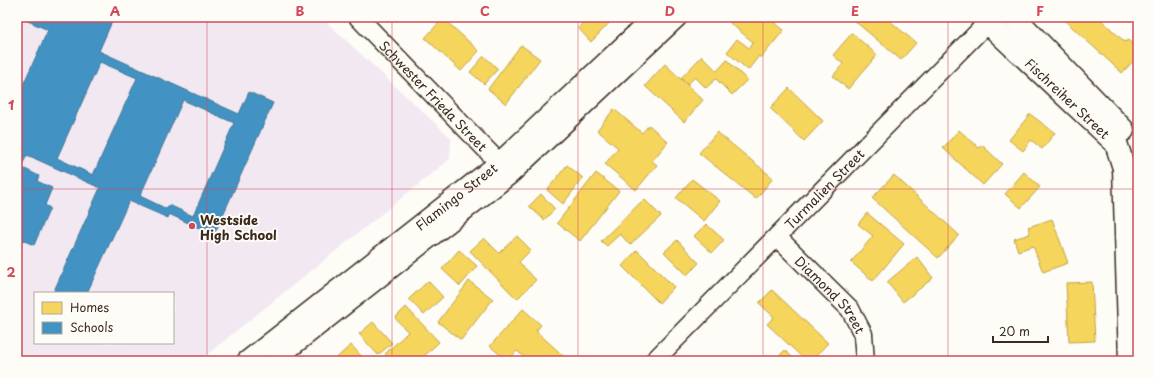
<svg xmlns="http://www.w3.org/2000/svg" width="1155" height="378" font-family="'Playpen Sans',sans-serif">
<rect width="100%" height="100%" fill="#fdfcf7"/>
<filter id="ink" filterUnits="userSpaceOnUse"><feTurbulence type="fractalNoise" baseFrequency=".025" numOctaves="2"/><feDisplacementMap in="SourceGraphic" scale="8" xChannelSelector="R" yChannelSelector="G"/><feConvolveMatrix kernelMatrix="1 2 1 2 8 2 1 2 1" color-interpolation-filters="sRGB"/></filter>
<g filter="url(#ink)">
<path fill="#f2e8f2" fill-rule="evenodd" d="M17,17H321L451,138L450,159L199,361H17ZM35,293H173V343H35Z"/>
<g fill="#f6d55c" stroke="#bea249">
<polygon points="588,17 615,17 591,42 578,28"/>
<polygon points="734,17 767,17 784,30 761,58 759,56 748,70 727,52 737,39 749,48 753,42 730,23"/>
<polygon points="850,17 894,17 890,21 916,43 901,60"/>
<polygon points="1061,17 1098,17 1125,42 1128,40 1138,49 1138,56 1122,73"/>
<polygon points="443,18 479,51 461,71 425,38"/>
<polygon points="852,33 877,55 848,89 833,76 843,64 833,55"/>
<polygon points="521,45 540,59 506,104 488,89"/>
<polygon points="484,56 498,69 484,84 470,72"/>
<polygon points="702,56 717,71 727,60 747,80 732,95 716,79 706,88 695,77 688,84 681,78"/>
<polygon points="665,64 703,100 684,122 645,86"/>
<polygon points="789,88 823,121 804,141 770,108"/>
<polygon points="614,109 642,133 649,125 668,142 652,161 657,165 636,190 605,164 618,148 597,130"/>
<polygon points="1030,114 1055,133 1042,149 1031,140 1023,151 1009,140"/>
<polygon points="959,130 979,148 982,145 1002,164 983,185 943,148"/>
<polygon points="717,132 773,178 756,199 699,153"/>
<polygon points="567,165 583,178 563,204 547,190"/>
<polygon points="1024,172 1040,187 1021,208 1005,194"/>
<polygon points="596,173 619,191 580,241 557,223"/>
<polygon points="894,175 959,235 938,258 872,198"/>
<polygon points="692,179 720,201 704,221 676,198"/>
<polygon points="541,194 555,209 544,220 529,206"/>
<polygon points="644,199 661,216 630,245 620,234 607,246 601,241"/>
<polygon points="867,213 904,244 873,281 851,262 873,236 858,224"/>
<polygon points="1052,219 1068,263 1043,272 1033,246 1018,251 1014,239 1030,234 1028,227"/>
<polygon points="706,224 724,240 712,253 694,236"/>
<polygon points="517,236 531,250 519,262 536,280 517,299 470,251 484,238 499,253"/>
<polygon points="677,240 699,263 687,275 664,252"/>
<polygon points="459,250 477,266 460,286 442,269"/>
<polygon points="637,250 674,287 659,303 622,266"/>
<polygon points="917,257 933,278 903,302 887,282"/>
<polygon points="428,281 443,297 424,315 409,299"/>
<polygon points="469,281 493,299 461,340 438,322"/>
<polygon points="1092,282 1095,341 1069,342 1066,283"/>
<polygon points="772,290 828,343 811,361 806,361 767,324 774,317 759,303"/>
<polygon points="406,307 439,342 419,361 392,361 385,354 408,332 395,318"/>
<polygon points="523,309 541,325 536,331 569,361 529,361 517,351 507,361 490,346"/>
<polygon points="373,322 392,343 378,355 359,334"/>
<polygon points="351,345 365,360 364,361 333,361"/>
<polygon points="785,350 796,361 774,361"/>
</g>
<path fill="#4393c3" stroke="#417492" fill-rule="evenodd" d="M19,17H48L53,19L54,17H114L99,51L239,114L249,92L273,103L214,235L169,214L168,218L129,201L87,293H53L100,188L27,155L21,167L39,176L37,181L52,188L45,205L50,208L34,245L17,238V98L48,30ZM100,62L137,78L93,175L57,158ZM183,100L234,123L193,216L169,205L167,209L140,196Z"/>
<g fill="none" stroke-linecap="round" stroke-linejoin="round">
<g stroke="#3b2a1e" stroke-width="21">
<g id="minor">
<path id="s1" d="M358,17L507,171"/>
<path id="s2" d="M777,237L850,309L863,334L865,361"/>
<path id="s3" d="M246,361L499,162L653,17"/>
<polyline points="274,361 510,175 678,17"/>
<path id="s4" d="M654,361L993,17"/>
</g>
</g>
<g stroke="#3b2a1e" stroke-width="25">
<g id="tertiary">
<path id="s5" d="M982,17L1116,143L1124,168L1130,361"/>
<polyline points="1014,17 1123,130"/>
</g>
</g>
<use href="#minor" stroke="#fdfcf7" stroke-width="18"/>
<use href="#tertiary" stroke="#fdfcf7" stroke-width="22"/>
</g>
</g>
<path fill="none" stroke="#d1495b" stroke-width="1" stroke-opacity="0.55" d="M207,17V361M392,17V361M578,17V361M763,17V361M948,17V361M17,189H1138"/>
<circle fill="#d1495b" stroke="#fdfcf7" stroke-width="1.5" cx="192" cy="226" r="4"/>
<g text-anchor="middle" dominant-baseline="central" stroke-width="4" stroke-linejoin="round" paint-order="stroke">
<g font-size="13" fill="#3b2a1e" stroke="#fdfcf7">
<text stroke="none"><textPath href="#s1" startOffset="109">Schwester Frieda Street</textPath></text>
<text stroke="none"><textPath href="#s5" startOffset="118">Fischreiher Street</textPath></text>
<text stroke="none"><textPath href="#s4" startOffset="242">Turmalien Street</textPath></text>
<text stroke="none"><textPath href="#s3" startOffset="267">Flamingo Street</textPath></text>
<text stroke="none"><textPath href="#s2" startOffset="79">Diamond Street</textPath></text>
</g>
<g font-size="13" font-weight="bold" fill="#3b2a1e" stroke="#fdfcf7" text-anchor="start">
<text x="200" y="219">Westside<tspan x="200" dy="15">High School</tspan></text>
</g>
</g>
<rect width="1155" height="378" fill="none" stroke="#fdfcf7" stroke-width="44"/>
<rect x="34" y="292" width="140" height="52" fill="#fdfcf7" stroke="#afa8a0"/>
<rect x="42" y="302" width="20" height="12" fill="#f6d55c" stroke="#afa8a0"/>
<text x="70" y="312" font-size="12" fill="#3b2a1e">Homes</text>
<rect x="42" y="322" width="20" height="12" fill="#4393c3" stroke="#afa8a0"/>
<text x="70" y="332" font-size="12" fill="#3b2a1e">Schools</text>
<path d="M993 336v6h55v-6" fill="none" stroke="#3b2a1e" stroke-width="2"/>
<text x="999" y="336" font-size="12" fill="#3b2a1e" stroke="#fdfcf7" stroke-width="3" paint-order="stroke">20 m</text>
<rect x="22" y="22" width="1111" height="334" fill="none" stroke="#d1495b" stroke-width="1.5"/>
<g font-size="13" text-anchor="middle" font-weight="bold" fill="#d1495b">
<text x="115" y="16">A</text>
<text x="300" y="16">B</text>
<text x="485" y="16">C</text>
<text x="670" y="16">D</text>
<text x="855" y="16">E</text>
<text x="1040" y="16">F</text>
<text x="11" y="110">1</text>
<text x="11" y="277">2</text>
</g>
</svg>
